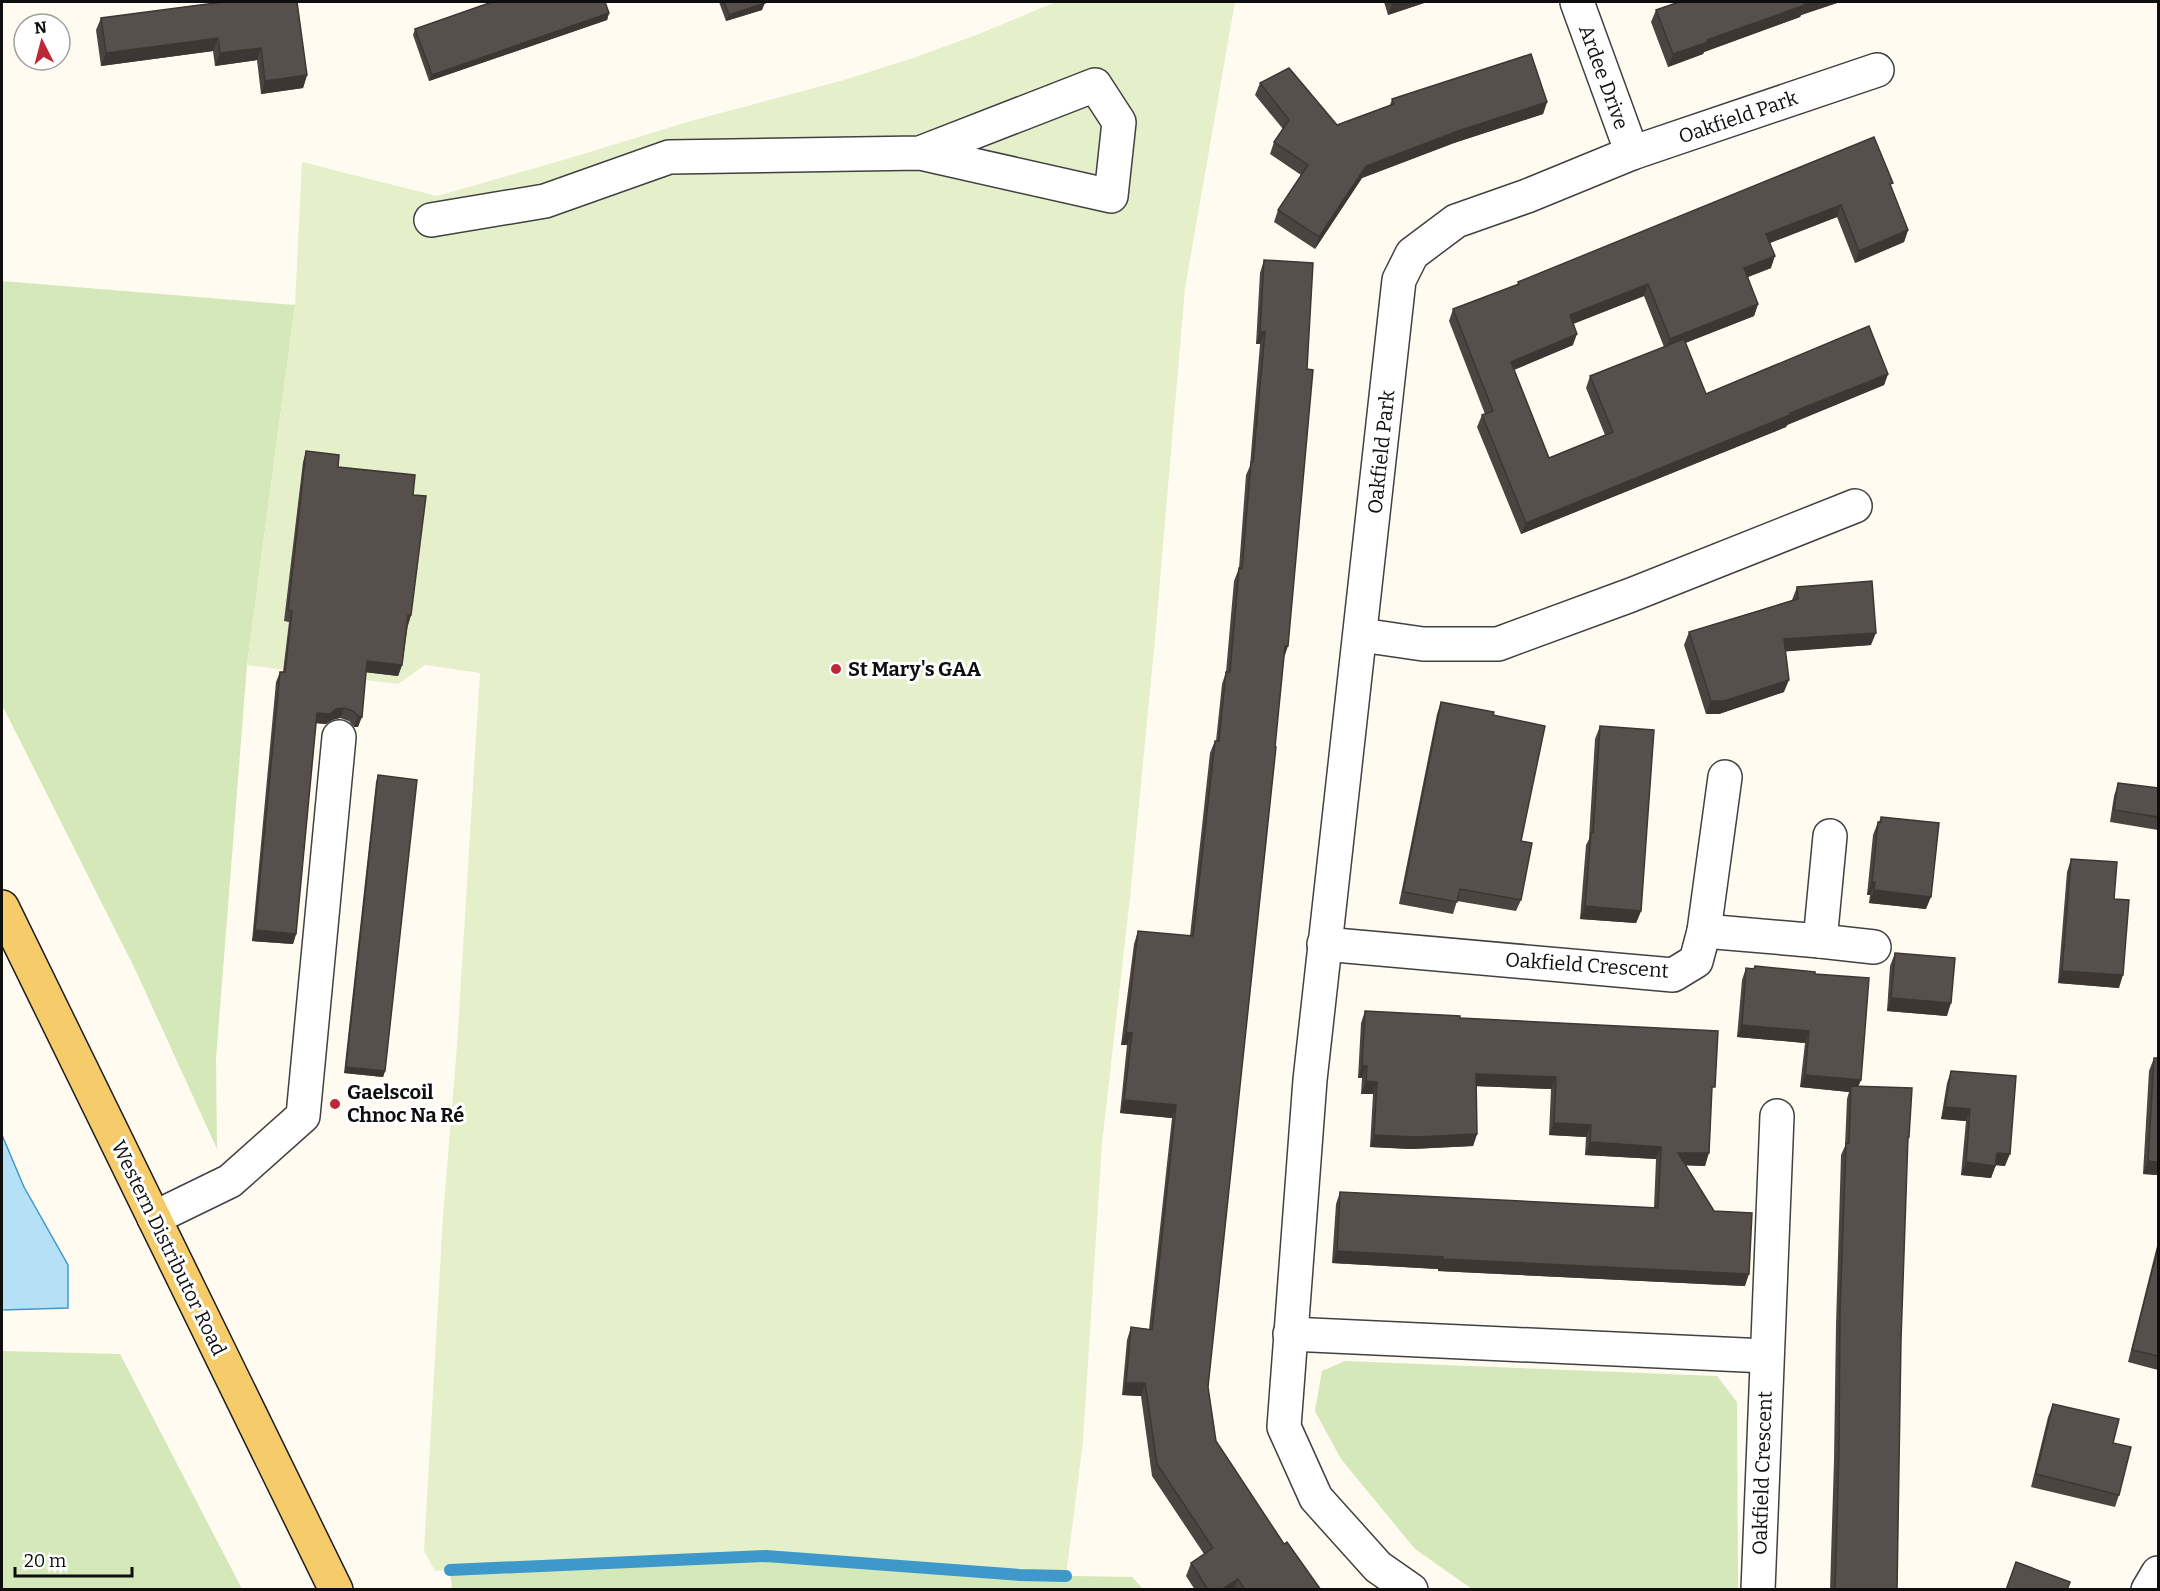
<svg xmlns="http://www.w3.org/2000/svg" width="2160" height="1591" font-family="Bitter,serif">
<rect width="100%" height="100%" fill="#fffbf0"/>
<g fill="#d4e8ba">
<polygon points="2,281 295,305 247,665 216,1059 217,1149 135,969 2,705"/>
<polygon points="2,1351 120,1354 242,1589 2,1589"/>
<polygon points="1345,1361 1717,1376 1737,1402 1738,1589 1472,1589 1415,1549 1341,1459 1315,1411 1322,1371"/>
<polygon points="766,1556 1020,1575 1132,1577 1143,1589 452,1590 450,1570"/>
</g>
<polygon fill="#e5f0cb" points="1056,2 1235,2 1185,288 1155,639 1130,898 1102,1143 1083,1441 1066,1576 1020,1575 766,1556 435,1571 424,1551 443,1216 457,1045 480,673 425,665 398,684 247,665 295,305 302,162 437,196 560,161 691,121 844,80 913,58 979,34"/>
<polygon fill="#b6e0f5" stroke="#3e99ca" stroke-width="1.5" points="2,1135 24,1187 68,1265 68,1308 2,1310"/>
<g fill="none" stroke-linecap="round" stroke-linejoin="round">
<polyline stroke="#3e99ca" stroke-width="12" points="450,1570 766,1556 1020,1575 1066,1576"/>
<g stroke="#414141" stroke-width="36">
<g id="minor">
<polyline points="1577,2 1632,153"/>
<polyline points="431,220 545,201 669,157 920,153 1111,196 1119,122 1095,85 920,153"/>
<polyline points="1361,635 1423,644 1498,644 1631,595 1855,506"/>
<polyline points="1704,931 1820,941 1830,836"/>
<polyline points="1820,941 1874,947"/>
<polyline points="1324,944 1673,975 1696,961 1704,931 1725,777"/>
<polyline points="154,1218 230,1181 303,1116 339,737"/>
<polyline points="1290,1334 1766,1356"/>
<polyline points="1411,1590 1378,1567 1316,1498 1284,1427 1310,1080 1399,280 1412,254 1456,221 1527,196 1632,153 1877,70"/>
<polyline points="1758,1590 1777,1116"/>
<polyline points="2148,1590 2158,1573"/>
</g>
</g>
<g stroke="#1f1f1f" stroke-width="36">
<polyline id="major" points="2,907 336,1590"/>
</g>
<use href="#minor" stroke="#fff" stroke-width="33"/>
<use href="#major" stroke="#f5cc69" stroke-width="33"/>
</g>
<g fill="#4b4440" fill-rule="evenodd">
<polygon points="223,2 307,75 303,88 261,94 257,60 215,66 213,51 101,66 96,30 101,18"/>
<polygon points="719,2 764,2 762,10 726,21"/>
<polygon points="1384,2 1427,2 1388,15"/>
<polygon points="1679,2 1840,2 1801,15 1800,17 1704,52 1703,54 1668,67 1651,22 1656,10"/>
<polygon points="609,13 607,20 429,81 413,35 415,29"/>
<polygon points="1260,83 1337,125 1390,105 1392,99 1547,102 1543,114 1454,143 1362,178 1315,249 1274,222 1278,210 1301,175 1270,154 1274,142 1283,129 1255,95"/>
<path d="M1891,188L1908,230L1904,242L1855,263L1837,217L1770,243L1771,268L1748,277L1758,304L1754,316L1685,343L1706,394L1888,374L1884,385L1787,425L1786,427L1521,534L1477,427L1482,415L1485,414L1449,321L1453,309L1517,285L1518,282ZM1644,296L1664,347L1590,376L1586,388L1605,435L1549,458L1514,370L1573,345V324Z"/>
<polygon points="1264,260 1283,658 1208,1387 1216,1441 1284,1544 1321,1590 1195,1590 1186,1576 1191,1563 1204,1554 1152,1476 1141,1396 1122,1395 1127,1340 1131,1327 1149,1329 1172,1118 1120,1113 1127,1045 1121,1045 1134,944 1138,931 1190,936 1210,753 1215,741 1216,741 1222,684 1226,672 1234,581 1239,568 1246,475 1250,466 1260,344 1256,344 1260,273"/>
<polygon points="306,451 338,467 413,495 411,615 408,625 402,665 398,676 366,672 358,727 354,727 349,721 340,718 332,720 326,724 316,723 296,934 293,944 252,941 276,682 280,672 283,672 289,622 284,621 303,462"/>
<polygon points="1797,587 1871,645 1785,651 1784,692 1719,714 1706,714 1684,645 1689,632 1792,600"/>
<polygon points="1441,702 1493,715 1521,841 1521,900 1516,911 1457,901 1453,914 1399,904 1437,714"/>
<polygon points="1600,726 1641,911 1636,923 1580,919 1586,845 1589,839 1595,739"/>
<polygon points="378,775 385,1071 383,1077 344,1073 376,782"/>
<polygon points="2118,783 2158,788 2158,830 2110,822 2114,796"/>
<polygon points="1881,817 1926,909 1869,903 1870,895 1867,895 1873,835 1878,822 1879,822"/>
<polygon points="2071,859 2114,899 2119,988 2058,983 2067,872"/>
<polygon points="1895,953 1947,1016 1887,1011 1890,966"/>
<polygon points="1755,966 1815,974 1861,1080 1858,1086 1909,1137 1907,1143 1901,1340 1897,1590 1830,1590 1834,1460 1836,1325 1841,1155 1845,1146 1847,1099 1849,1092 1800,1087 1805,1043 1737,1037 1742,980 1746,968 1754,969"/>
<polygon points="1365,1011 1460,1018 1712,1096 1705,1166 1686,1165 1745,1286 1438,1271 1438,1269 1332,1263 1336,1204 1340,1192 1654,1208 1656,1159 1585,1155 1586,1137 1549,1135 1551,1089 1476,1086 1477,1134 1473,1146 1411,1149 1370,1147 1373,1094 1361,1094 1362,1078 1358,1078 1361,1023"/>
<polygon points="2154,1058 2158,1058 2158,1175 2143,1174 2149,1071"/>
<polygon points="1951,1071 2005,1166 1996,1165 1991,1178 1961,1175 1966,1121 1941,1119 1947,1083"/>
<polygon points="2158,1242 2158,1370 2128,1362"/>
<polygon points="2053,1404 2113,1443 2119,1495 2115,1507 2031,1487 2048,1417"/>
</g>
<g fill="#3d3734">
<polygon points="1400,2 1427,2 1388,15 1392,4"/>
<polygon points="1808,2 1840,2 1801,15 1800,17 1704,52 1703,54 1668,67 1673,54 1707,40"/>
<polygon points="765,3 762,10 726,21 729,15"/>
<polygon points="609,13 607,20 429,81 432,75"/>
<polygon points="218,38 213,51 101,66 106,53"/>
<polygon points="261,48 257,60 215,66 220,53"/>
<polygon points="307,75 303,88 261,94 265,81"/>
<polygon points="1547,102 1543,114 1454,143 1362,178 1315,249 1319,237 1366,166 1458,131"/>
<polygon points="1841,205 1837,217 1762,246 1766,234"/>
<polygon points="1908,230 1904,242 1855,263 1859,251"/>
<polygon points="1775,256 1771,268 1740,280 1744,268"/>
<polygon points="1648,284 1644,296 1565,327 1570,315"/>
<polygon points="1758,304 1754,316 1665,351 1670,339"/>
<polygon points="1260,332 1265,332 1260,344 1256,344"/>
<polygon points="1577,334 1573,345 1506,373 1511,362"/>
<polygon points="1888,374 1884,385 1787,425 1786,427 1521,534 1526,523"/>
<polygon points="408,615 411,615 408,625"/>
<polygon points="1876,633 1871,645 1779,652 1784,639"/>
<polygon points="1285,646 1288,646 1284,658"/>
<polygon points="367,661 402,665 398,676 363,672"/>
<polygon points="1789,680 1784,692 1719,714 1706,714 1711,701"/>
<polygon points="344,708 340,718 332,720 326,724 313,723 317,713"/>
<polygon points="358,716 362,717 358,727 354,727"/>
<polygon points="1872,882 1875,882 1870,895 1867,895"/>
<polygon points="1874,890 1931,897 1926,909 1869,903"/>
<polygon points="1585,906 1641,911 1636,923 1580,919"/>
<polygon points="255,930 296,934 293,944 252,941"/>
<polygon points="2062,971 2123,975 2119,988 2058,983"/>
<polygon points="1891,998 1951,1003 1947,1016 1887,1011"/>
<polygon points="1742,1025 1809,1031 1805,1043 1737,1037"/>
<polygon points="1126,1032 1132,1033 1127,1045 1121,1045"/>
<polygon points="1362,1066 1367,1066 1362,1078 1358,1078"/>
<polygon points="346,1067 385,1071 383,1077 344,1073"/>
<polygon points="1476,1074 1556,1077 1551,1089 1471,1086"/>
<polygon points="1805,1075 1861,1080 1856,1092 1851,1086 1849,1092 1800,1087"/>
<polygon points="1366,1081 1377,1082 1373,1094 1361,1094"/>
<polygon points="1124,1100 1176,1105 1172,1118 1120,1113"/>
<polygon points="1945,1107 1970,1109 1966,1121 1941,1119"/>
<polygon points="1554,1123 1591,1125 1586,1137 1549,1135"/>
<polygon points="1477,1134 1473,1146 1411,1149 1370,1147 1374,1135"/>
<polygon points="1590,1142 1661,1147 1656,1159 1585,1155"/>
<polygon points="1678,1153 1709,1153 1705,1166 1674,1165"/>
<polygon points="1997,1153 2010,1154 2005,1166 1993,1165"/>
<polygon points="2148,1161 2158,1162 2158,1175 2143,1174"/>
<polygon points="1966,1162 1995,1166 1991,1178 1961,1175"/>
<polygon points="1337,1251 1443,1257 1438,1269 1332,1263"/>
<polygon points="1442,1259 1749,1274 1745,1286 1438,1271"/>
<polygon points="1126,1383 1145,1383 1141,1396 1122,1395"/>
<polygon points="1238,1579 1234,1590 1221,1590"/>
</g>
<g fill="#574f4b" stroke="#3d3734" stroke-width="1.5">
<polygon points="223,2 297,2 307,75 265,81 261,48 220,53 218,38 106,53 101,18"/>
<polygon points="492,2 605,2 609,13 432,75 415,29"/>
<polygon points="724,2 764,2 765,3 729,15"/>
<polygon points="1391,2 1400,2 1392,4"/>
<polygon points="1679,2 1808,2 1804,3 1805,5 1707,40 1708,42 1673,54 1656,10"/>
<polygon points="1531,54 1547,102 1458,131 1366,166 1319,237 1278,210 1308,165 1274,142 1289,120 1260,83 1289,68 1337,125 1394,104 1392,99"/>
<polygon points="1874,137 1893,183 1890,184 1908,230 1859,251 1841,205 1766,234 1775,256 1744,268 1758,304 1670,339 1648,284 1570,315 1577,334 1511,362 1549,458 1613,432 1590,376 1684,339 1706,394 1869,326 1888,374 1790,413 1790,415 1526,523 1482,415 1493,411 1453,309 1519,284 1518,282"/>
<polygon points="1264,260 1313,263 1307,369 1313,370 1288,646 1285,646 1275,747 1276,747 1208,1387 1216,1441 1284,1544 1287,1542 1321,1590 1245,1590 1238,1579 1221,1590 1208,1590 1191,1563 1213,1548 1157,1464 1145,1383 1126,1383 1131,1327 1152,1330 1176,1105 1124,1100 1132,1033 1126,1032 1138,931 1193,936 1215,741 1219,741 1226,672 1230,672 1239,568 1242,569 1251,462 1253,462 1265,332 1260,332"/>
<polygon points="306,451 339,455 338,467 415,475 413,495 426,496 411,615 408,615 402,665 367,661 362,717 358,716 353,711 344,708 336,709 330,714 317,713 296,934 255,930 280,672 285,672 292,611 288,610"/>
<polygon points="1872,581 1876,633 1784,639 1789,680 1724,701 1711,701 1689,632 1798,599 1797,587"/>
<polygon points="1441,702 1494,712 1493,715 1545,726 1521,841 1532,843 1521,900 1460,889 1457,902 1403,892"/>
<polygon points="1600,726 1654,730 1641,911 1585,906 1591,833 1593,833"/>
<polygon points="378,775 417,780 385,1071 346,1067"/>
<polygon points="2118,783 2158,788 2158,817 2114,810"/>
<polygon points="1881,817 1939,823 1931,897 1874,890 1875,882 1872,882 1878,822 1881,822"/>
<polygon points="2071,859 2117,862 2114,899 2129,900 2123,975 2062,971"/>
<polygon points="1895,953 1955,958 1951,1003 1891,998"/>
<polygon points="1755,966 1815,972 1815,974 1869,978 1861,1080 1805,1075 1809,1031 1742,1025 1746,968 1754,969"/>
<polygon points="1365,1011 1460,1016 1460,1018 1718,1031 1715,1087 1712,1087 1709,1153 1678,1153 1714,1211 1752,1213 1749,1274 1442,1259 1443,1257 1337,1251 1340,1192 1658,1208 1661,1147 1590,1142 1591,1125 1554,1123 1556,1077 1476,1074 1477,1134 1416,1137 1374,1135 1377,1082 1366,1081 1367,1066 1362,1066"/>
<polygon points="2154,1058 2158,1058 2158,1162 2148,1161"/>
<polygon points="1951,1071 2016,1076 2010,1154 1997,1153 1995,1166 1966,1162 1970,1109 1945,1107"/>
<polygon points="1851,1086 1912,1088 1909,1137 1908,1137 1901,1340 1897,1590 1835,1590 1839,1447 1840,1312 1846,1143 1849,1143"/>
<polygon points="2158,1248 2158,1356 2132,1350"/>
<polygon points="2053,1404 2119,1419 2113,1443 2131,1447 2119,1495 2036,1474"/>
<polygon points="2016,1562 2070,1582 2067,1590 2006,1590"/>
</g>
<g fill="#bb2937" stroke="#fff" stroke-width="2">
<circle cx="836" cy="669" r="6"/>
<circle cx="335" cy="1104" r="6"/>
</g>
<g text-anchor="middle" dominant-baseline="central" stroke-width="6" stroke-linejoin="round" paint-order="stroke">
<g font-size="20" fill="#0e0e0e" stroke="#fff">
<text transform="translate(1604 77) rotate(70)">Ardee Drive</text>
<text transform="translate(1738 117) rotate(-19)">Oakfield Park</text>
<text transform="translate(1381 452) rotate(-84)">Oakfield Park</text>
<text transform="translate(1587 965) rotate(4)">Oakfield Crescent</text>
<text transform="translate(169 1248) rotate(64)">Western Distributor Road</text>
<text transform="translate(1762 1473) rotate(-88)">Oakfield Crescent</text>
</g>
<g font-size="20" font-weight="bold" fill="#0e0e0e" stroke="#fff" text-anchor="start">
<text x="848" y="669">St Mary's GAA</text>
<text x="347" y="1092">Gaelscoil<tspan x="347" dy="23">Chnoc Na Ré</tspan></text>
</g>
</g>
<rect width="2160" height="1591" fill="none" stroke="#0e0e0e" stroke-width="6"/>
<g transform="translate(42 42) rotate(354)"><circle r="28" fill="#ffffff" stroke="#9f9f9f" stroke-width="1.5"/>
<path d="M0-4.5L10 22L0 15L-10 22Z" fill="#bb2937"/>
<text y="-9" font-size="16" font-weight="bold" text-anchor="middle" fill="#0e0e0e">N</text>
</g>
<path d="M15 1567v9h117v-9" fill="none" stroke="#0e0e0e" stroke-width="3"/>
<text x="24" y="1567" font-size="18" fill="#0e0e0e" stroke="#ffffff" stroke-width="4.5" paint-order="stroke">20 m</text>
</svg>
